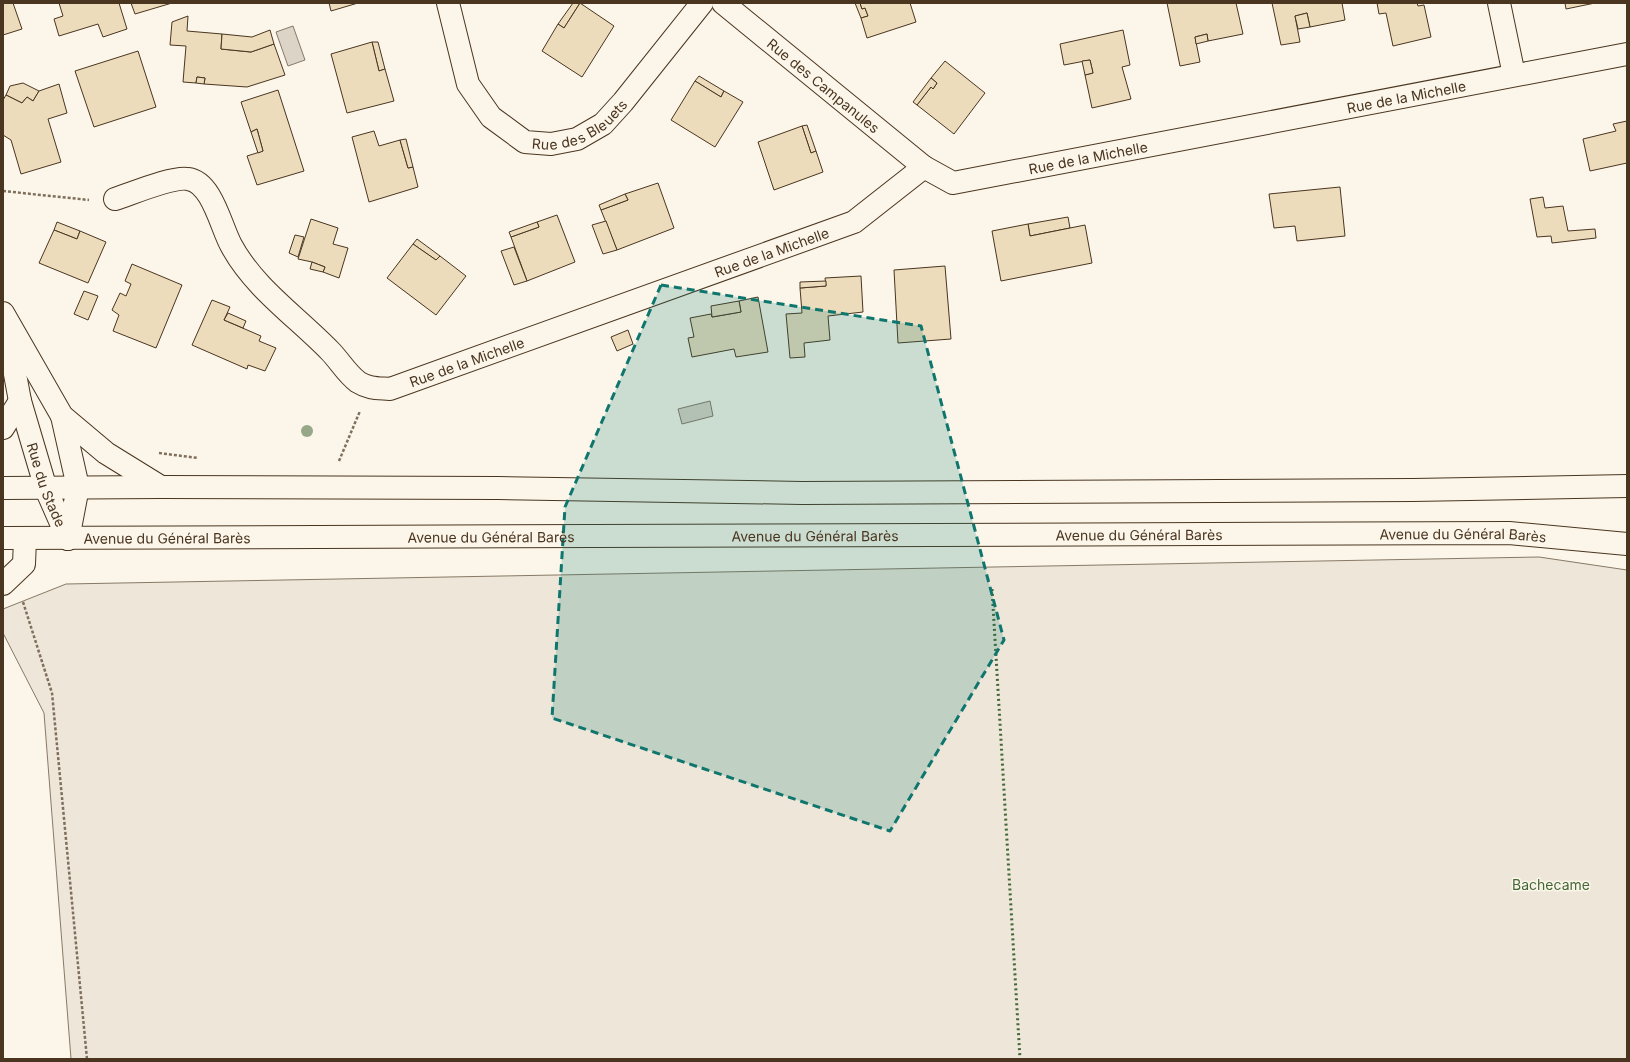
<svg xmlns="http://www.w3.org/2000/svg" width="1630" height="1062" font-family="Inter,sans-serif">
<rect width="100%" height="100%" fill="#fbf6e9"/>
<polygon fill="#ede6d9" stroke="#887966" points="1539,557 1627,570 1627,1059 71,1059 44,713 3,633 3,609 66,584"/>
<g fill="#dcd4c6" stroke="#887966">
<polygon points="293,26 305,60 288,66 276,32"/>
<polygon points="710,401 713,416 682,424 678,409"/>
</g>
<g fill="#ecdcbc" stroke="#4a3520">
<polygon points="3,3 13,3 22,29 3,35"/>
<polygon points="59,3 119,3 127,29 103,37 98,24 59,36 54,19 63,16"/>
<polygon points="131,3 172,3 135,14"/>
<polygon points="329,3 358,3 331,11"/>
<polygon points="573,3 580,3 564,28 558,24"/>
<polygon points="580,3 614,26 582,77 542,51 558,24 564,28"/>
<polygon points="855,3 860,3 862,9 865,8 868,16 861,18"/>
<polygon points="860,3 910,3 916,22 867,38 861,18 868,16 865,8 862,9"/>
<polygon points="1167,3 1236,3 1243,34 1208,41 1207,34 1195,37 1200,62 1180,66"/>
<polygon points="1272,3 1342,3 1345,20 1310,27 1307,13 1295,16 1300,42 1281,45"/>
<polygon points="1377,3 1417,3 1418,6 1424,5 1431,37 1393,46 1386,13 1379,14"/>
<polygon points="1565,3 1595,3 1566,9"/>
<polygon points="1307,13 1310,27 1298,29 1295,16"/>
<polygon points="188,16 187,31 222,34 221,49 251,52 274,44 285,75 247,87 204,84 205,78 197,77 196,83 183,82 186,46 170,45 172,22"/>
<polygon points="270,30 274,44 251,52 221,49 222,34 252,37"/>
<polygon points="1123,30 1130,65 1122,67 1131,99 1092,108 1085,75 1093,73 1090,60 1064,65 1060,44"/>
<polygon points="1207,34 1208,41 1196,44 1195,37"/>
<polygon points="372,42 378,42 385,69 379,71"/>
<polygon points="372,42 379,71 385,69 394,101 347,113 331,54"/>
<polygon points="138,51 156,107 94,127 75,71"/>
<polygon points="1090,60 1093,73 1085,75 1082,61"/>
<polygon points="945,61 985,93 954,134 917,105 931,87 933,89 937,83 931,78"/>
<polygon points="699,76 724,91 721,97 695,81"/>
<polygon points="197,77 205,78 204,84 196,83"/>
<polygon points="931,78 937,83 933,89 931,87 917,105 913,102"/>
<polygon points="695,81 721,97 724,91 743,102 715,147 671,120"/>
<polygon points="23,83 39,91 33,101 27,97 22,103 6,95 10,86"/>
<polygon points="59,84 67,113 48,119 61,162 21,174 11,140 3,135 3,100 6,95 22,103 27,97 33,101 39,91"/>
<polygon points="278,90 304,171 257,185 247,156 263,151 257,129 251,132 241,102"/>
<polygon points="1627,121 1627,163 1590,171 1583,139 1616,131 1613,124"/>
<polygon points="807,125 816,151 811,153 802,126"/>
<polygon points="802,126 811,153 816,151 823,172 774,190 758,142"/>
<polygon points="257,129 263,151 258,153 251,132"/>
<polygon points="374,131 379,146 400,140 408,168 413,167 418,187 369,202 352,137"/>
<polygon points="406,139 413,167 408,168 400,140"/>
<polygon points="658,183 674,228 617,250 601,210 628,200 625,194"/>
<polygon points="1340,187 1345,236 1297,241 1295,226 1274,228 1269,194"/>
<polygon points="625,194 628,200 601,210 599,205"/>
<polygon points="1543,197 1545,208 1563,206 1568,231 1595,229 1596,238 1552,243 1551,236 1537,237 1530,199"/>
<polygon points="557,215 575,262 527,281 511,237 539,227 537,222"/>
<polygon points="1068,217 1070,228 1030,236 1028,224"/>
<polygon points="311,219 338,228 333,244 348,248 339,278 323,272 325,267 312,262 298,259"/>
<polygon points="606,221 617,250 603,254 592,225"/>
<polygon points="57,222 80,231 77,239 54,230"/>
<polygon points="537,222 539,227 511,237 509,232"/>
<polygon points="1028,224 1030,236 1085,225 1092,263 1001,281 992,231"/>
<polygon points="54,230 77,239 80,231 106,242 88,283 39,263"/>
<polygon points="295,235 304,237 298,257 289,253"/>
<polygon points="417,239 440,256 436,260 413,244"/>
<polygon points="413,244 436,260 440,256 466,276 436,315 387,278"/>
<polygon points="514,247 527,281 514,285 501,251"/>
<polygon points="312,262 325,267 323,272 310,269"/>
<polygon points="132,264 182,285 156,348 113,331 119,315 112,310 120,293 126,296 131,284 125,281"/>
<polygon points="945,266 951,339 898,343 894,270"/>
<polygon points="861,276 863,312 828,316 830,340 804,343 805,357 790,358 786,314 802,313 800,288 826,286 825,278"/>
<polygon points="826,281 826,286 800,288 800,282"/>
<polygon points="84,291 98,296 88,320 74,314"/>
<polygon points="758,297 768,352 736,357 734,349 692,357 688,338 694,337 690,318 711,314 712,317 741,312 739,301"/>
<polygon points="212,300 230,307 224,320 261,336 259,341 276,348 265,371 248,365 247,369 192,345"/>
<polygon points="739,301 741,312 712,317 711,306"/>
<polygon points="228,313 246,321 243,328 224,320"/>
<polygon points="628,330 633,344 617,351 611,337"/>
</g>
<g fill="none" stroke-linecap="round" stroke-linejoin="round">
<g stroke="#4a3520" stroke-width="24">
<g id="minor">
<path id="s1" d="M448,3L468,84L491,117L525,142L551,144L577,139L603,124L623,102L702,3"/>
<path id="s2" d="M723,3L924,167L953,183L1627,54"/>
<polyline points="1499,3 1514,75"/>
<path id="s3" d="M115,199C131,194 173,176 188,179C212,182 221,227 231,245C254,288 296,316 330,351C339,360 347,374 358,382C369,389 378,388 390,389L854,222L924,167"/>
<polyline points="3,313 62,416 106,453 161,487"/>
<path id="s4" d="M7,331L20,401L46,489L68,539"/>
<polyline points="62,416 78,487 68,539"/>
<polyline points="3,428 20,401"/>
<polyline points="3,584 24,564 25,539"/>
</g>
</g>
<g stroke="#4a3520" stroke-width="24">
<g id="major">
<polyline points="3,488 161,487 498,488 802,493 1413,490 1627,486"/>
<path id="s5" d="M3,538L1509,533L1627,544"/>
</g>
</g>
<g stroke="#7f6f5c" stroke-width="2.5" stroke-dasharray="3 2" stroke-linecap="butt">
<polyline points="3,191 89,200"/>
<polyline points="159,453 198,458"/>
<polyline points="339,461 360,411"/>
<polyline points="23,602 52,693 87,1059"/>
</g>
<use href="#minor" stroke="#fbf6e9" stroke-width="22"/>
<use href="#major" stroke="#fbf6e9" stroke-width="22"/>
<polyline stroke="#436837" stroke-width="3" stroke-dasharray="2 3" stroke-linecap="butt" points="992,589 1020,1059"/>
</g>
<circle fill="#96a887" cx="307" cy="431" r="6"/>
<path fill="#0f766e" fill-opacity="0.2" stroke="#0f766e" stroke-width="3" stroke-dasharray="8 5" stroke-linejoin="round" d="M661,285L921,326L1004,640L890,831L552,718L565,507Z"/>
<g text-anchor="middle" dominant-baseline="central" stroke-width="3" stroke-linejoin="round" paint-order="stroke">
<g font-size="14" fill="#4a3520" stroke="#fbf6e9">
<text stroke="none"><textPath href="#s2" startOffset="130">Rue des Campanules</textPath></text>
<text stroke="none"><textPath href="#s2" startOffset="754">Rue de la Michelle</textPath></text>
<text stroke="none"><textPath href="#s1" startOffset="226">Rue des Bleuets</textPath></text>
<text stroke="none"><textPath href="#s2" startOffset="430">Rue de la Michelle</textPath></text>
<text stroke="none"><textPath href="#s3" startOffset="784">Rue de la Michelle</textPath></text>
<text stroke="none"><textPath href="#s3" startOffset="460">Rue de la Michelle</textPath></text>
<text stroke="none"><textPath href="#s4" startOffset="159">Rue du Stade</textPath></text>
<text stroke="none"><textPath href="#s5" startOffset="1136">Avenue du Général Barès</textPath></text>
<text stroke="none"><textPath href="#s5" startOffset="1460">Avenue du Général Barès</textPath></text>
<text stroke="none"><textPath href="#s5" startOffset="488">Avenue du Général Barès</textPath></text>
<text stroke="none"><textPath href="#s5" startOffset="812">Avenue du Général Barès</textPath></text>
<text stroke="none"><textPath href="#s5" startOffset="164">Avenue du Général Barès</textPath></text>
</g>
<g font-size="14" fill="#436837" stroke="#fbf6e9">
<text x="1551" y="884">Bachecame</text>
</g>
</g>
<rect width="1630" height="1062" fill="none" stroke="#4a3520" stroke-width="8"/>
</svg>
